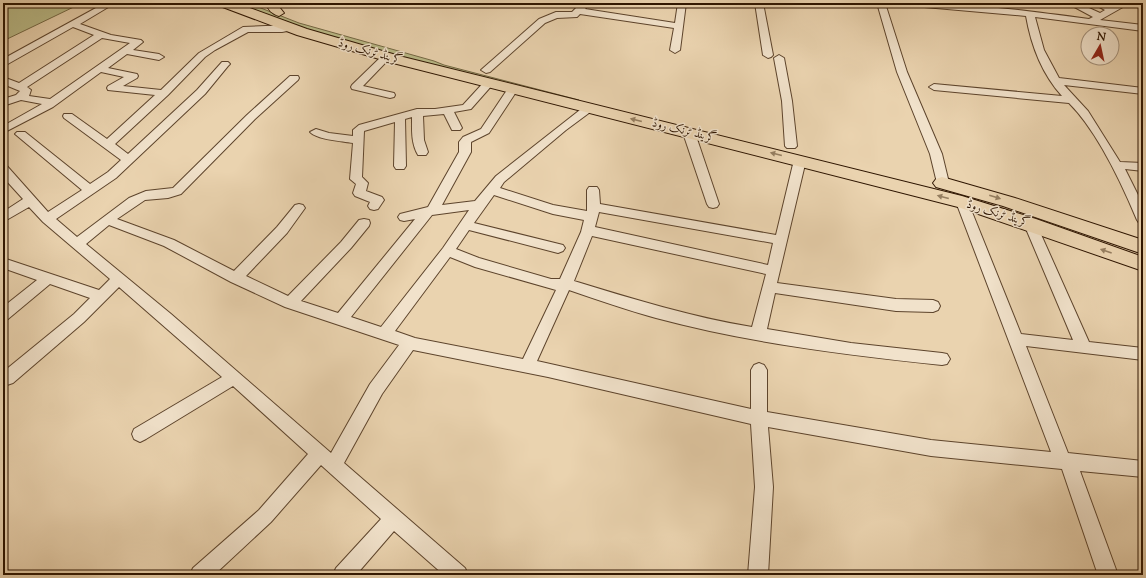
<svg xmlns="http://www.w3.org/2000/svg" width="1146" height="578" font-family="'Sorts Mill Goudy',Amiri,serif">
<rect width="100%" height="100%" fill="#ead3af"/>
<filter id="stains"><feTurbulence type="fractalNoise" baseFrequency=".005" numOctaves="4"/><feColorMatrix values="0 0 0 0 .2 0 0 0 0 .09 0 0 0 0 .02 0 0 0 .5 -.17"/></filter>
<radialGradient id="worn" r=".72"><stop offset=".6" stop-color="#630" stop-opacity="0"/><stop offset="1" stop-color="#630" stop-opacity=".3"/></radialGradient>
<g fill="#babb88" stroke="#746844">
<polygon points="3,3 82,3 3,41"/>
<polygon points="232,3 248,3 299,23 434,61 444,65 579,100 576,102 340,41"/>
</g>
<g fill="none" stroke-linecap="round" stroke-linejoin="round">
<g stroke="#5d442c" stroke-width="2">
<g id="minor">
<path d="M105,3H115L80,24L111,35L141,40L143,42L133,50L159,54L164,57L159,60L127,54L108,68L137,74L138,76L137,78L123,86L161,90L199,53L243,27L290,25L295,28L293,30L282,32H248L215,50L205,57L168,95L115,144L128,154L197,90L222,62H228L230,64L228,66L205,94L116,178L56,219L77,237L129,198L146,191L173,188L247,115L290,76H298L299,78L298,80L255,119L181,194L168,198L145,200L117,219L174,240L234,271L277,227L295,205L299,204L303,205L305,208L287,233L246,276L288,296L341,242L359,220L364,219L369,220L370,223L369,226L351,248L301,301L338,313L415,219L404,221L400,220L398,217L400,214L428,207L459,152V142L463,137L481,129L509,87L513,86L518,89L489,133L471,142V152L442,205L475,201L496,176L585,106L589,105L594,108L593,110L566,130L504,182L500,188L553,205L587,211V190L589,187H597L599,190L600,204L776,235L794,160L796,157H804L806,160L777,283L896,299L933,300L938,302L940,306L938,310L933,312L896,311L775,293L767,329L851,343L942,353L947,354L950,359L947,364L942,365C846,355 749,343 656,318C627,310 598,300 569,290L537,361L751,409V370L754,365L759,363L764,365L767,370V412L931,440L1051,452L956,202L958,199L962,198L966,199L968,202L1021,334L1073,340L1024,224L1025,221L1030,220L1035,221L1089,342L1143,348V360L1026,346L1068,453L1143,461V477L1080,471L1118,575H1098L1062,469L931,456L768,427L773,487L768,575H748L755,487L751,424L548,377L413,350L382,394L344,463L465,568L468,575H444L394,531L356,575H333L336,568L381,519L321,465L271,522L214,575H190L193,568L259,510L308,454L233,386L146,439L140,442L134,439L132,434L134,429L222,377L119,287L84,322L13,383L7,385L3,383V372L74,314L90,298L50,284L8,319L3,321V307L37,280L3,268V258L99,290L110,279L43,222L29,207L3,222V212L23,199L3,177V165L7,166L48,212L82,190L15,134L17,132H25L90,184L108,172L121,160L64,118L63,116L64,114H72L107,139L155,95L108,90L107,88L108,86L124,77L101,72L53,107L3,133V126L42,104L21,100L3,106V99L16,95L20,91L3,84V77L19,83L94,35L73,27L6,65L3,66V59ZM102,38L130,43L50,99L29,96L31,90L27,87ZM494,195L553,214L584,220L581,232L560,279H551L479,258L456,249L469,230L558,253L563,251L565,248L563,245L474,223ZM469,210L443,248L381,327L351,317L432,215ZM599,212L773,243L768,265L595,227ZM109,225L164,246L231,282L285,307L399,345L370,384L331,453L171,314L86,244ZM592,236L766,274L752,327C691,317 633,299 574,281ZM450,257L475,267L556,290L523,359L415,338L395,331Z"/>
<polygon points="581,3 590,3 585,9 675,23 678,3 686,3 680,50 675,53 670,50 674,28 580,14 577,17 557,18 545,23 490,72 486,73 481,70 539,19 556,12 572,12"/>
<polygon points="755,3 763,3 773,55 771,57 768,58 763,55"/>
<polygon points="877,3 885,3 907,72 942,154 949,183 947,186 939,186 937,183 930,154 897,72"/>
<path d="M909,3C969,3 1029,11 1089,19L1093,17L1067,3H1078L1100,13L1105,10L1092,3H1103L1111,6L1116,3H1130L1100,20L1143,25V31L1035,17L1044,50L1059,78L1143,88V94L1064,85L1088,111L1120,162L1143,163V171L1125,169L1143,205V224L1139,223L1137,220C1122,184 1097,131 1069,103L934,90L929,87L934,84L1062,96C1042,74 1031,45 1026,16L913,6Z"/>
<polygon points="387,53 390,54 392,56 390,58 363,86 394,93 395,95 394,97 390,98 352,89 351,87 352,85 384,54"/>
<polygon points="779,55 784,58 792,101 797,146 795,148 787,148 785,146 782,101 774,58"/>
<path d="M489,80L494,83L471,109L454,112L462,128L460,130H452L444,114L423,116L424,140L428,152L426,155H418C411,143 412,130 412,117L405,119L406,166L404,169H396L394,166L395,122L364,131L362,177L368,183L366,191L382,197L384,200L378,209L374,210L370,209L368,206L370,202L355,196L353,193L356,184L350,179L353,143C342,141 318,140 310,132L316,129L329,133L353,136V130L359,125L417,109H435L463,105L485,81Z"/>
<polygon points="689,130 695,133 719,204 717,207 713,208 709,207 707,204 683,133"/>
</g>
</g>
<g stroke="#2e1500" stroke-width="2">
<path id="major" d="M266,3H276L284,13L279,16C272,14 268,10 266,3Z"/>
</g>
<g stroke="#2e1500" stroke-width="2">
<g id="highway">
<polygon points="218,3 236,3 307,29 403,57 962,196 1036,219 1143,257 1143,271 958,207 393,63 297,35 220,6"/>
<polygon points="942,177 1015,198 1143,240 1143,254 1003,206 936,187 933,183 936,179"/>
</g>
</g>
<use href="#minor" fill="#f1e2cb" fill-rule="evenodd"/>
<use href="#major" fill="#ead3af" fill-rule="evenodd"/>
<use href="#highway" fill="#ead3af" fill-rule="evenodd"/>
</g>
<defs><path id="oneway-solid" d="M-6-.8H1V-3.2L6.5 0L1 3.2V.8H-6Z"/></defs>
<g fill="#957e60">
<use href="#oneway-solid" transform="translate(636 120) rotate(-166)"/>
<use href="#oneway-solid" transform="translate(776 154) rotate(-166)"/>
<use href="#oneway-solid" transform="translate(943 197) rotate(-165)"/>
<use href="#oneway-solid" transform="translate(995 197) rotate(17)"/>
<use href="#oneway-solid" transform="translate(1106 251) rotate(-161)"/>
</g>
<g text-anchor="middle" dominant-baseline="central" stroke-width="3" stroke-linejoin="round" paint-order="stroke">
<g font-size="12" fill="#2e1500" stroke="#f1e2cb">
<text transform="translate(370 52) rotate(16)">گرینڈ ٹرنک روڈ</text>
<text transform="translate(684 131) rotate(14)">گرینڈ ٹرنک روڈ</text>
<text transform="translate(998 214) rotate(17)">گرینڈ ٹرنک روڈ</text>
</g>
</g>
<rect width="1146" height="578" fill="none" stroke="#ead3af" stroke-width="16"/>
<rect x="4" y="4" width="1138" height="570" fill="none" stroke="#2e1500" stroke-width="2"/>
<rect x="8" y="8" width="1130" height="562" fill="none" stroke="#2e1500"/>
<g transform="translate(1100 46) rotate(9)"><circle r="19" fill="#f1e2cb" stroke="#a3907a"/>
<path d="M0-3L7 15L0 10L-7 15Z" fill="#8f2418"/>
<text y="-6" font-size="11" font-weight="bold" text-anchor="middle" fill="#2e1500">N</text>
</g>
<rect width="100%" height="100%" filter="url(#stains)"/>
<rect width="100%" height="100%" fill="url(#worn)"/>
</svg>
